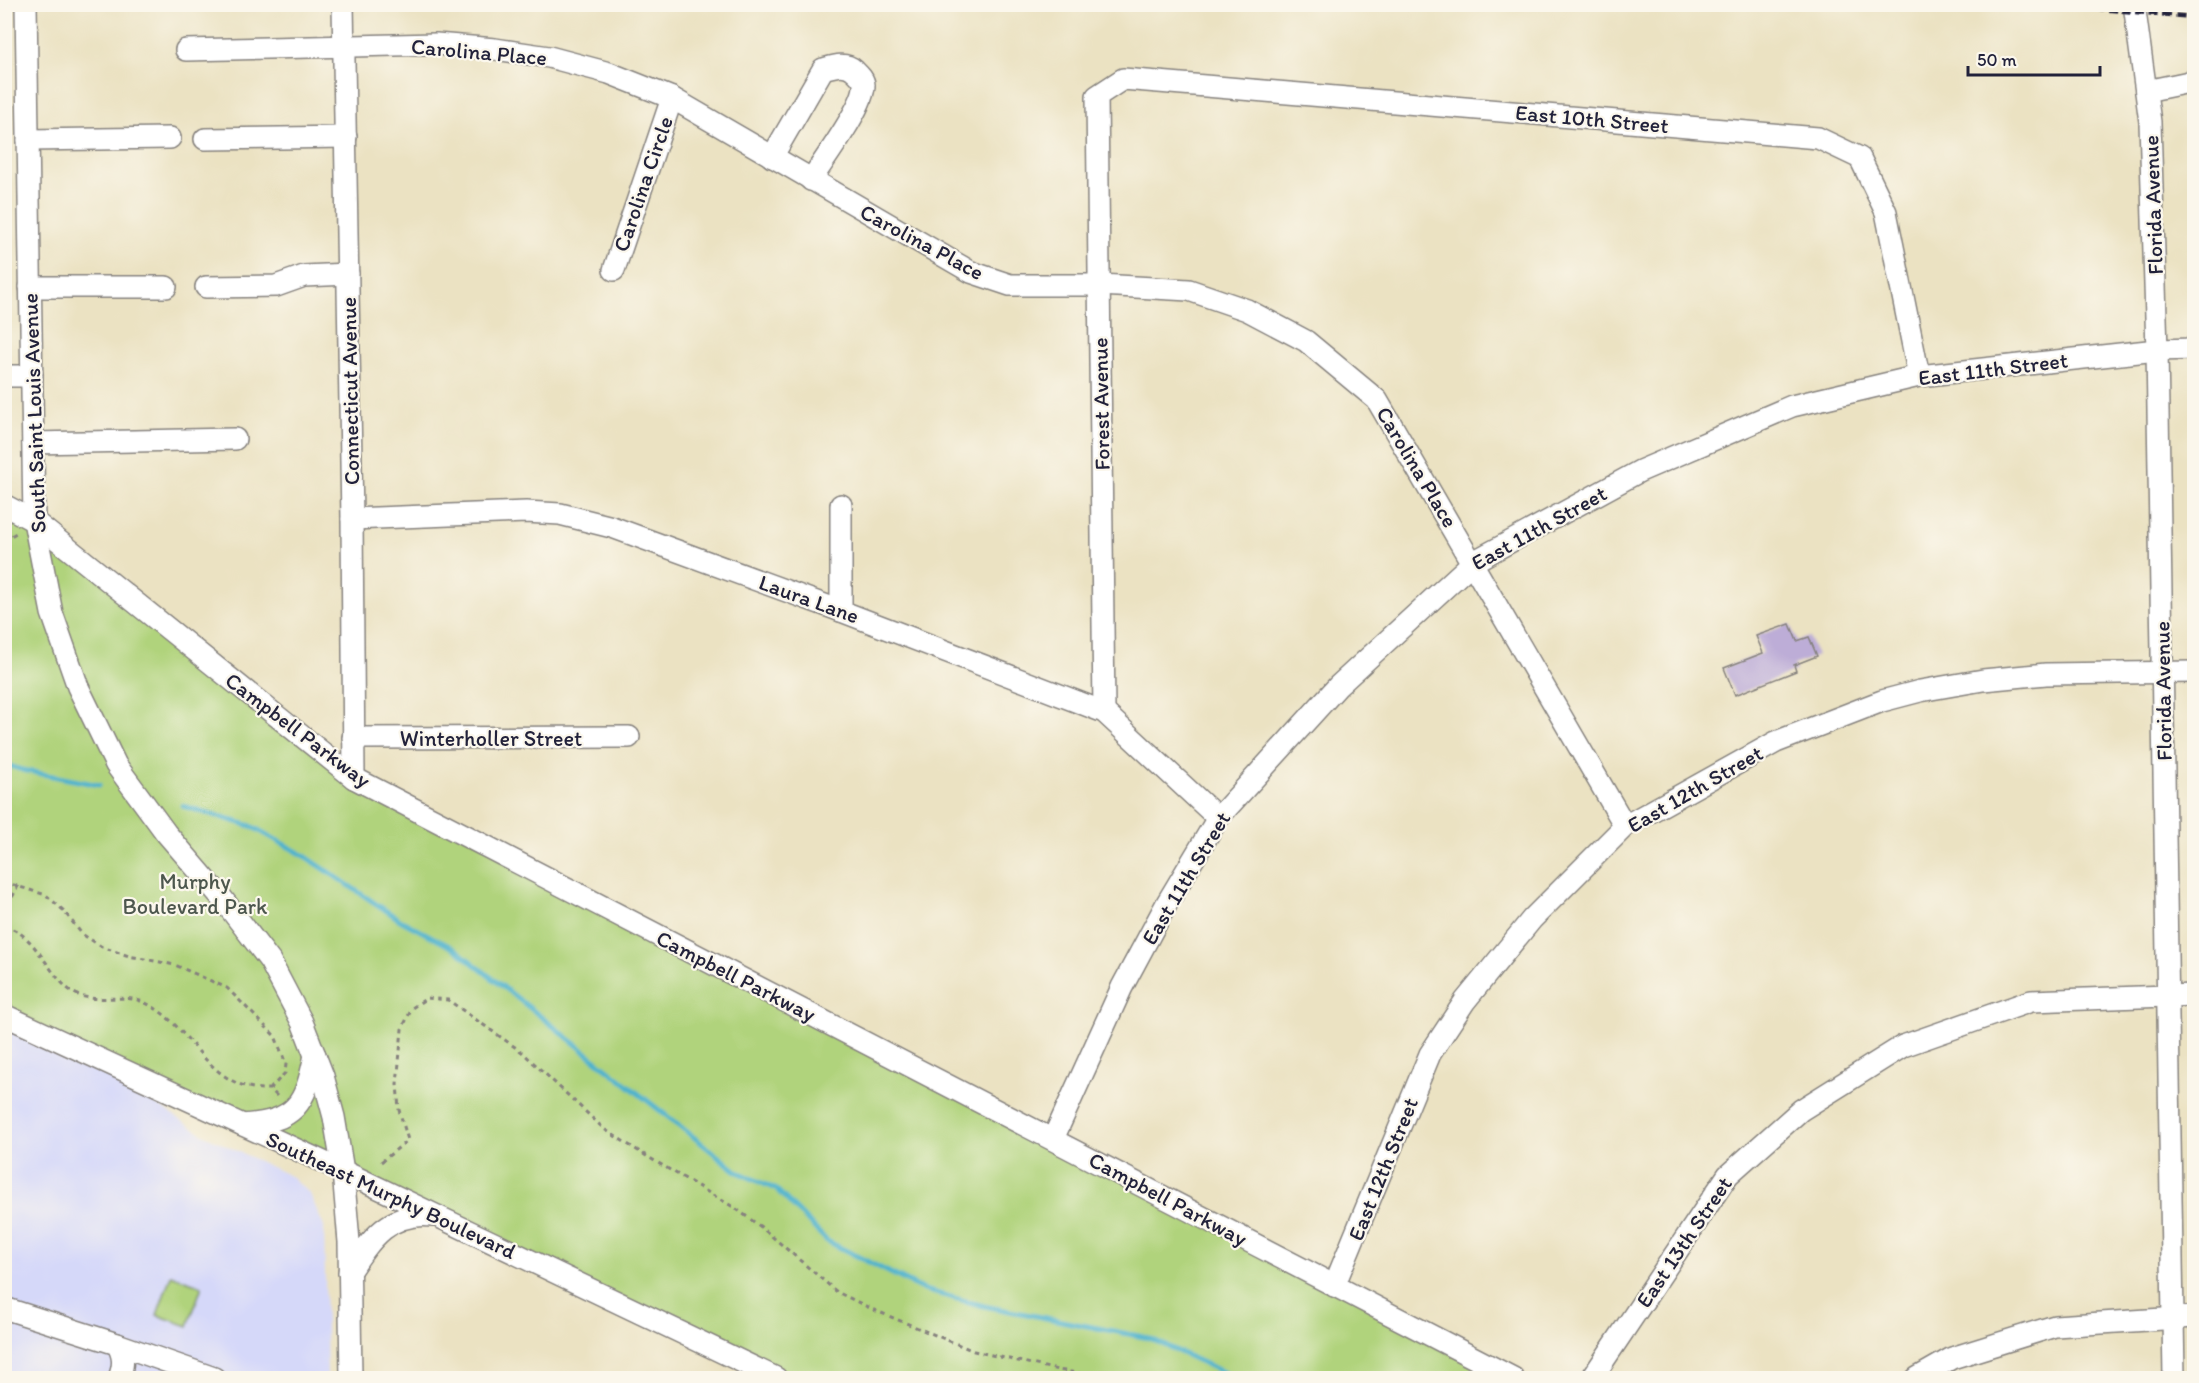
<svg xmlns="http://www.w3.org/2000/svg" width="2199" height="1383" font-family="Itim,sans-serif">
<rect width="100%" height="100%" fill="#fbf7ec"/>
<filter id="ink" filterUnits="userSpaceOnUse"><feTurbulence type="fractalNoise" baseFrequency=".0167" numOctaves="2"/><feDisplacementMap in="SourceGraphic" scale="12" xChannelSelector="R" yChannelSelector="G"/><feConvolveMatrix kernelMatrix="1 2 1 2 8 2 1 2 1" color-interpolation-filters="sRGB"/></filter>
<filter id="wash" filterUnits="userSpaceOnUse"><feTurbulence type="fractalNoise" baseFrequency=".008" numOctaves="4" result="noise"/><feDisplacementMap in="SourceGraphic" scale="24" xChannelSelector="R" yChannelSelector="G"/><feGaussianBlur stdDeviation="1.35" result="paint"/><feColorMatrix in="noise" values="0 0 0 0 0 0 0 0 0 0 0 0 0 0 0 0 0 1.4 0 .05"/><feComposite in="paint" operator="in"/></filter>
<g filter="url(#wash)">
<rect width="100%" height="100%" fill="#ebe2c2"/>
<polygon fill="#d5d8f9" points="5,1028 120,1081 206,1136 292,1177 310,1194 324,1227 327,1378 5,1378"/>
<g fill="#b0d37c" stroke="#697a5c" stroke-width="1.5">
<polygon points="5,505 354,778 1513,1378 776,1378 5,1015"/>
<polygon points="171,1275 202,1286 188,1326 157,1315"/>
</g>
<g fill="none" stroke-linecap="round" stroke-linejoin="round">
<g stroke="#4eb2cd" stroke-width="5">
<polyline points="4,764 22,770 99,785"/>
<polyline points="183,806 251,826 305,856 400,920 455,949 738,1172 777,1190 827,1241 924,1290 984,1306 1149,1338 1225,1373 1232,1378"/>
</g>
</g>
<g id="blocks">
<polygon fill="#bdadd7" points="1790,624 1797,641 1809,637 1817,656 1794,665 1796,671 1735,695 1724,668 1763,653 1756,636"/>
</g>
</g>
<g filter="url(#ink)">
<use href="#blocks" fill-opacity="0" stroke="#86827e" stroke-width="1.5"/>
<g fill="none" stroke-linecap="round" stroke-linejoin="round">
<g stroke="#86827e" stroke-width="24">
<g id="minor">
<polyline points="26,4 34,521 52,613 78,687 116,765 166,833 221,897 270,961 302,1022 323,1076 334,1117 343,1171 349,1242 351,1378"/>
<polyline points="343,4 352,519 354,778"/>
<polyline points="2134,4 2150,122 2157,350 2174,1378"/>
<polyline points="186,50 436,44 495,49 549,57 609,73 672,98 971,272 1010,285 1100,285 1189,290 1247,310 1306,341 1377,400 1625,826"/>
<polyline points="2146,91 2194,81"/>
<polyline points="205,139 346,137"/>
<polyline points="28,140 170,138"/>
<path d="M772,157L823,69C834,66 845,62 854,70C858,74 864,79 864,85C865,105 823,161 811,180"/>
<polyline points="614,270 672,98"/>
<polyline points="30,287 166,287"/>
<polyline points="206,287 276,286 304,276 348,274"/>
<polyline points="4,376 32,376"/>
<polyline points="33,443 235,439"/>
<polyline points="4,505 34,521 354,778 1513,1378"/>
<polyline points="841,505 841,611"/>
<polyline points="352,519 526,512 560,514 612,527 841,611 1104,712 1218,818"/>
<polyline points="1104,712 1097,96 1123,79 1818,138 1860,158 1886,212 1919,376"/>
<polyline points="353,738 629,737"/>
<polyline points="4,1015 343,1171 776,1378"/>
<path d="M243,1125C296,1121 305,1105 315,1055"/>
<polyline points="1053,1139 1122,987 1167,903 1218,818 1338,686 1473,562 1640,471 1792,406 1919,376 2157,350 2194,349"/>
<path d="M349,1272C371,1239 389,1211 433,1216"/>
<polyline points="1334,1286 1430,1054 1465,1001 1532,919 1625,826 1776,742 1882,701 1920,691 1983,680 2046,674 2194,672"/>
<path d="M4,1308L117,1344C124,1356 124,1365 119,1378"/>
<polyline points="117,1344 214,1378"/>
<polyline points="1592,1378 1728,1175 1801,1110 1903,1046 2031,1001 2194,995"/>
<polyline points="1917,1378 1952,1358 2055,1326 2194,1317"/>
</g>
</g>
<g stroke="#86827e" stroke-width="3" stroke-dasharray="4.5 4.5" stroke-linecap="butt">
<polyline points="4,540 16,533"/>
<polyline points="4,882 46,895 63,910 82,934 102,947 129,956 175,965 227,988 275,1036 286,1064 285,1073 270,1089"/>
<polyline points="4,913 18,886"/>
<path d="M4,927C35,930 50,981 76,994C97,1004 122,993 143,1002C192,1022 206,1092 270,1089L278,1097"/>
<polyline points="381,1162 408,1140 399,1110 397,1084 402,1029 412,1008 427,998 448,1000 522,1052 604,1129 648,1157 735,1208 761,1227 837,1292 874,1310 974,1351 1058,1370 1110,1378"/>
</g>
<use href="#minor" stroke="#fff" stroke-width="21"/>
<polyline stroke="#22223b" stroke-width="4.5" stroke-dasharray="9 4.5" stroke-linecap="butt" points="2041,4 2194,17"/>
</g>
</g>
<g text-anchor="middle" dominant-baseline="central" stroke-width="4.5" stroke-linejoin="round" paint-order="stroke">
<g font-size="22" fill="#22223b" stroke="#fbf7ec">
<text transform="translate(479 52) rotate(5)">Carolina Place</text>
<text transform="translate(1592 119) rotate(5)">East 10th Street</text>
<text transform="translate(643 184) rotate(-71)">Carolina Circle</text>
<text transform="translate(2153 205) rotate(-92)">Florida Avenue</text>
<text transform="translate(922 242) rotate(28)">Carolina Place</text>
<text transform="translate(1993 369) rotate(-7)">East 11th Street</text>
<text transform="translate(350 391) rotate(-91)">Connecticut Avenue</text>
<text transform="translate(1101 404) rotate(-91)">Forest Avenue</text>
<text transform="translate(34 413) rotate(-92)">South Saint Louis Avenue</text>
<text transform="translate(1417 467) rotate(59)">Carolina Place</text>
<text transform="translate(1539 528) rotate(-29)">East 11th Street</text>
<text transform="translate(809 599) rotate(20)">Laura Lane</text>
<text transform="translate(2163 691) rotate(-91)">Florida Avenue</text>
<text transform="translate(298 730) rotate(37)">Campbell Parkway</text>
<text x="491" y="738">Winterholler Street</text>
<text transform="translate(1695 789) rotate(-30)">East 12th Street</text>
<text transform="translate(1186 878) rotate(-59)">East 11th Street</text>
<text transform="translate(736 976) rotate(27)">Campbell Parkway</text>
<text transform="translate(1383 1169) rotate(-68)">East 12th Street</text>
<text transform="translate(391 1195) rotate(25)">Southeast Murphy Boulevard</text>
<text transform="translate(1168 1199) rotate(28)">Campbell Parkway</text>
<text transform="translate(1684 1242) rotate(-56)">East 13th Street</text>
</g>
<g font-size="22" fill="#4d574e" stroke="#fbf7ec">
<text x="195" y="881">Murphy<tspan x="195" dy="25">Boulevard Park</tspan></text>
</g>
</g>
<rect width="2199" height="1383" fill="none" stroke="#fbf7ec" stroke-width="24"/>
<path d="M1968 66v9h132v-9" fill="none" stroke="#22223b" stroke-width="3"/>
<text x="1977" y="66" font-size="18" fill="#22223b" stroke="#fbf7ec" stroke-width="4.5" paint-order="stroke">50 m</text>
</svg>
